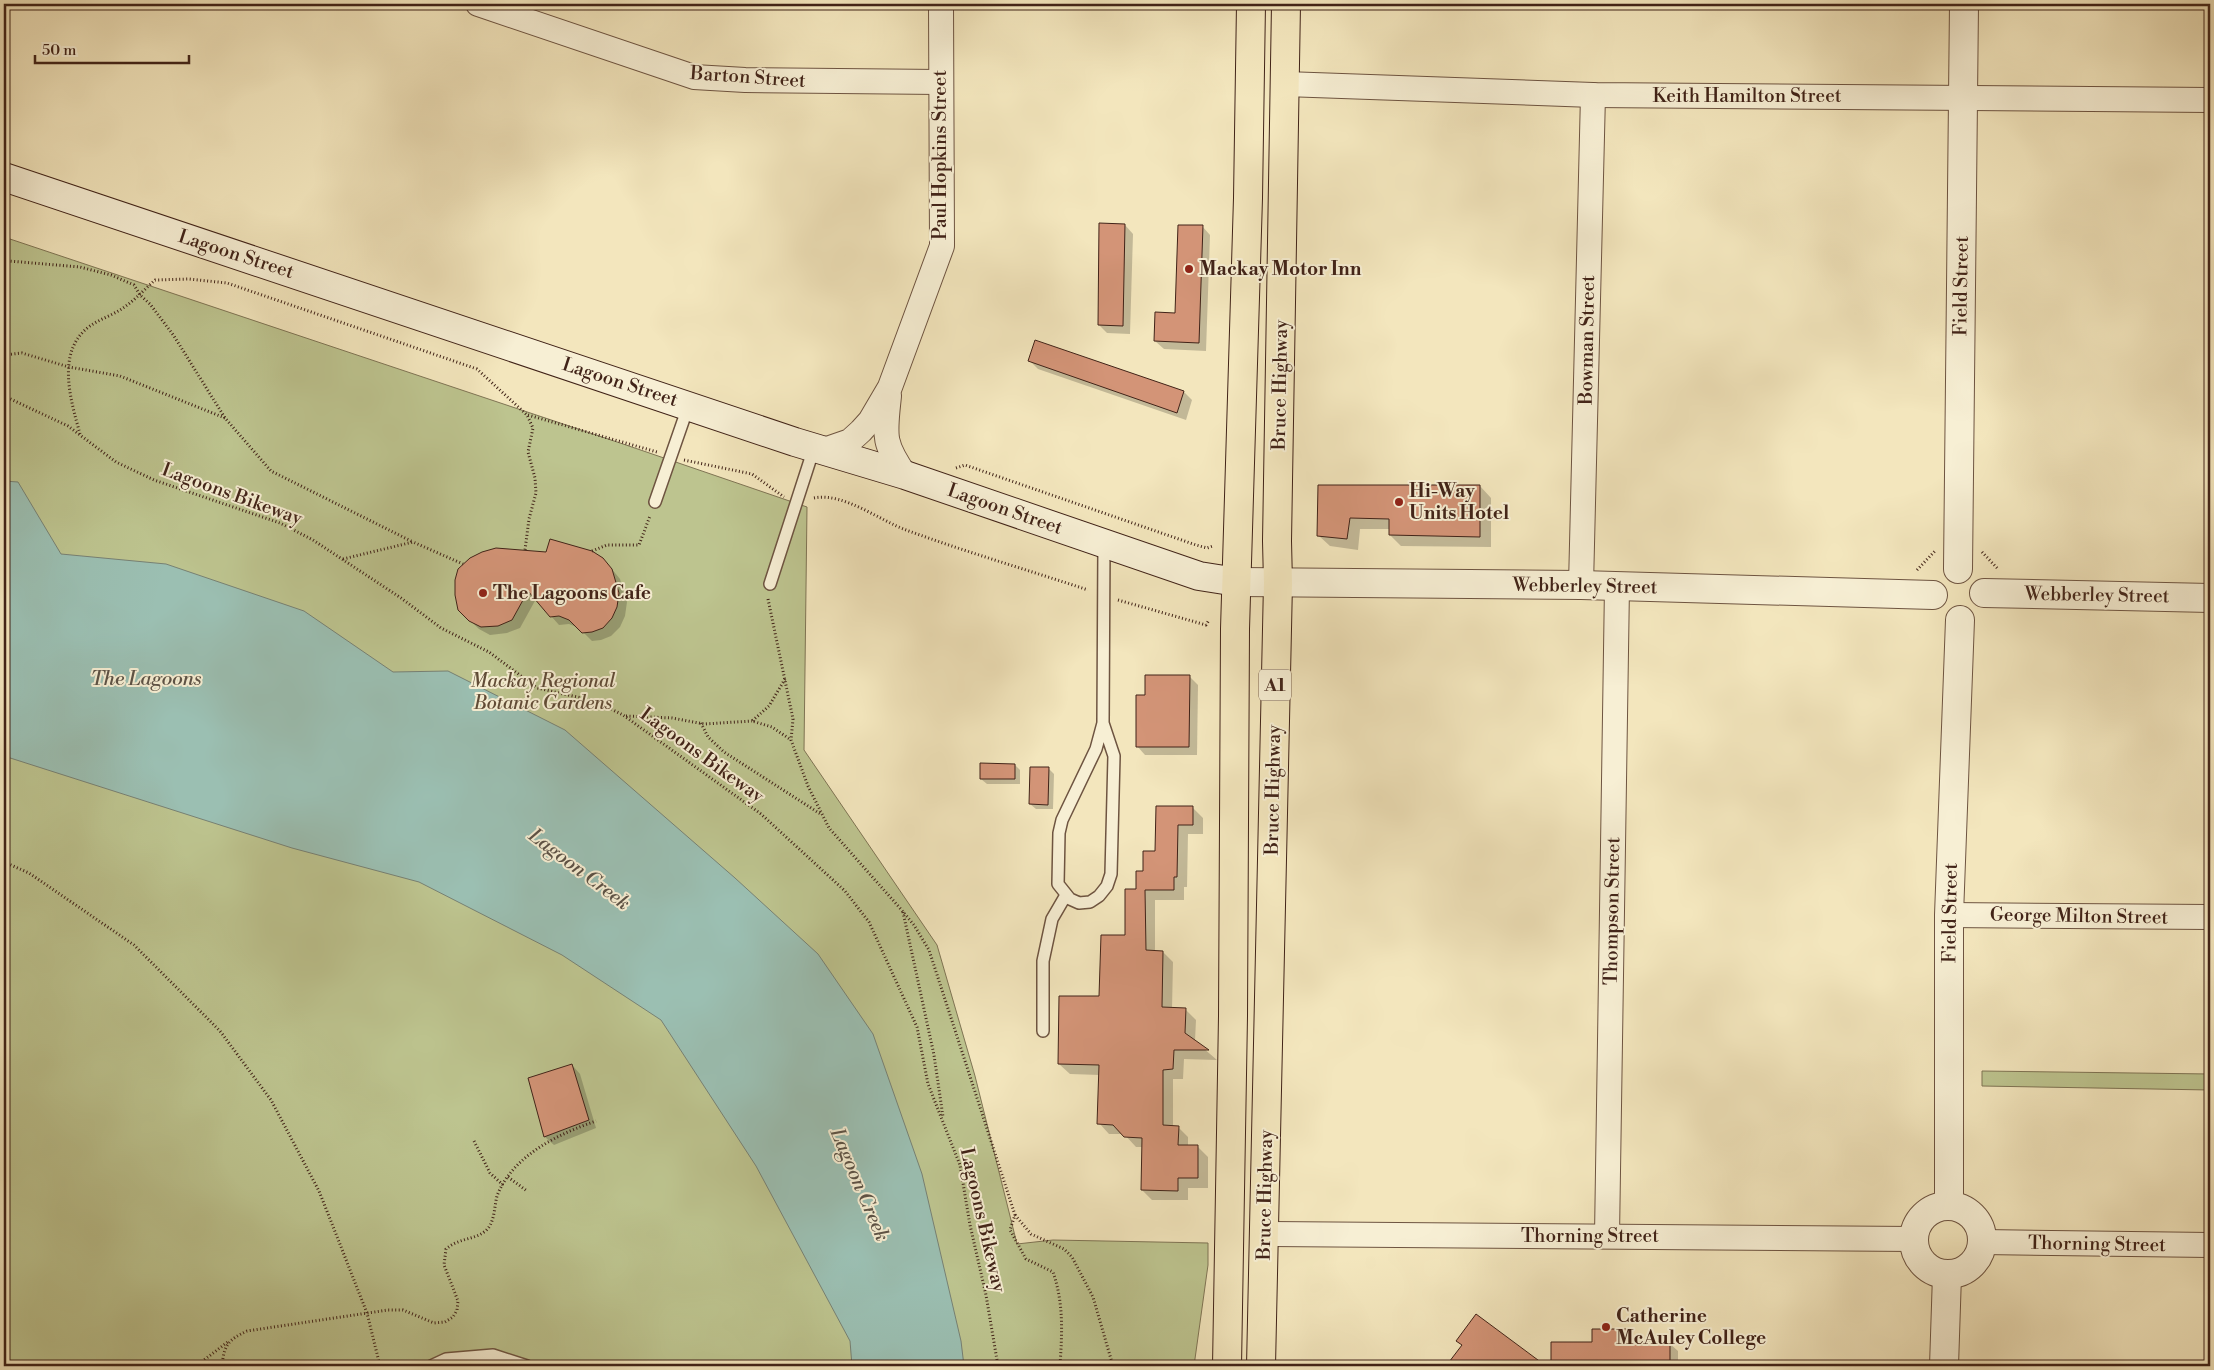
<svg xmlns="http://www.w3.org/2000/svg" width="2214" height="1370" font-family="'Libre Bodoni',serif">
<rect width="100%" height="100%" fill="#f3e6bd"/>
<filter id="stains"><feTurbulence type="fractalNoise" baseFrequency=".004" numOctaves="4"/><feColorMatrix values="0 0 0 0 .2 0 0 0 0 .09 0 0 0 0 .02 0 0 0 .5 -.17"/></filter>
<radialGradient id="worn" r=".72"><stop offset=".6" stop-color="#630" stop-opacity="0"/><stop offset="1" stop-color="#630" stop-opacity=".3"/></radialGradient>
<g fill="#bdc48f" stroke="#7f7454">
<polygon points="4,237 626,445 807,507 804,750 937,945 975,1076 1017,1244 1053,1240 1208,1243 1208,1265 1194,1366 4,1366"/>
<polygon points="1982,1071 2210,1074 2210,1090 1982,1086"/>
</g>
<polygon fill="#9bbfb2" stroke="#778174" points="4,481 18,482 61,554 166,564 304,611 393,672 448,671 565,730 735,878 818,954 873,1034 922,1174 961,1341 964,1366 852,1366 850,1341 756,1166 661,1020 562,955 419,882 292,848 4,756"/>
<g fill="#0003">
<polygon points="1125,225 1133,234 1130,334 1107,333 1099,325"/>
<polygon points="1202,226 1210,235 1206,351 1164,349 1155,341 1176,314"/>
<polygon points="1030,361 1184,392 1192,400 1186,420 1038,369"/>
<polygon points="1319,486 1480,486 1491,498 1491,547 1401,546 1390,535 1390,529 1360,529 1358,550 1330,546 1318,535"/>
<polygon points="611,568 620,579 627,602 625,616 620,627 611,636 601,640 592,641 579,628 569,624 559,625 536,599 520,628 507,633 490,635 479,629 459,610"/>
<polygon points="1189,676 1198,685 1197,755 1145,755 1137,746 1146,697"/>
<polygon points="1015,765 1020,770 1020,784 987,784 981,779"/>
<polygon points="1049,769 1054,774 1053,809 1036,809 1030,804"/>
<polygon points="1192,807 1203,818 1203,834 1188,834 1187,887 1184,887 1184,900 1155,900 1155,951 1163,952 1173,962 1172,1009 1185,1009 1196,1020 1195,1041 1217,1060 1184,1059 1183,1079 1173,1079 1173,1127 1178,1127 1188,1137 1188,1147 1198,1147 1208,1157 1208,1188 1188,1188 1188,1200 1152,1200 1142,1190 1143,1147 1136,1147 1124,1134 1109,1134 1099,1123 1100,1075 1070,1074 1059,1064 1100,998 1126,937 1137,891 1144,873 1156,852"/>
<polygon points="572,1065 580,1074 596,1128 554,1145 545,1137 529,1079"/>
<polygon points="1476,1316 1543,1366 1447,1366 1463,1346 1458,1341"/>
<polygon points="1627,1330 1635,1338 1635,1343 1669,1343 1678,1351 1678,1360 1686,1360 1692,1366 1552,1366 1552,1343 1593,1343"/>
</g>
<g fill="#d39477" stroke="#412318">
<polygon points="1099,223 1125,224 1123,326 1098,325"/>
<polygon points="1178,225 1203,225 1199,343 1154,341 1155,312 1175,313"/>
<polygon points="1035,340 1184,391 1177,413 1028,361"/>
<polygon points="1318,485 1480,485 1480,537 1389,535 1389,519 1350,518 1347,539 1317,536"/>
<polygon points="550,539 592,551 603,558 612,569 619,593 617,607 612,618 603,628 592,632 582,633 569,620 559,616 550,617 528,591 512,620 498,626 481,627 469,621 458,610 455,595 455,580 458,569 470,558 482,552 496,548 546,552"/>
<polygon points="1145,675 1190,675 1189,747 1136,747 1136,695 1145,695"/>
<polygon points="980,763 1015,764 1015,779 980,779"/>
<polygon points="1030,767 1049,767 1048,805 1029,804"/>
<polygon points="1156,806 1193,806 1193,825 1178,825 1177,877 1174,877 1174,890 1145,890 1146,950 1163,951 1162,1007 1186,1008 1185,1033 1209,1050 1174,1050 1173,1069 1163,1070 1163,1125 1179,1126 1178,1145 1198,1145 1198,1178 1178,1178 1178,1191 1141,1190 1142,1138 1124,1137 1113,1125 1097,1124 1099,1065 1058,1064 1059,996 1099,996 1101,935 1125,935 1125,889 1136,889 1136,871 1143,871 1143,851 1155,851"/>
<polygon points="572,1064 589,1120 544,1137 528,1078"/>
<polygon points="1476,1314 1546,1366 1446,1366 1462,1345 1456,1341"/>
<polygon points="1592,1329 1628,1329 1628,1342 1670,1342 1670,1366 1551,1366 1551,1342 1592,1342"/>
</g>
<g fill="none" stroke-linecap="round" stroke-linejoin="round">
<g stroke="#6e5441" stroke-width="14">
<g id="service">
<polyline points="655,502 688,407"/>
<polyline points="770,584 814,448"/>
<polyline points="1103,723 1114,756 1111,874 1107,886 1099,896 1090,902 1079,903 1070,899 1058,884 1059,833 1062,820 1096,749 1103,723 1104,544"/>
<polyline points="1043,1031 1043,961 1052,919 1066,895"/>
<polyline points="431,1366 446,1359 493,1355 527,1366"/>
</g>
</g>
<g stroke="#6e5441" stroke-width="26">
<g id="minor">
<polyline points="478,4 694,77 745,80 940,82"/>
<polyline points="1285,84 1593,95 2210,100"/>
<path d="M889,396C885,435 882,442 905,475"/>
<polyline points="824,450 850,441 861,431 870,421 890,387 942,246 941,4"/>
<polyline points="1581,585 1593,95"/>
<polyline points="1949,915 2210,917"/>
<polyline points="1265,1234 1914,1239"/>
<polyline points="1607,1236 1617,586"/>
<polyline points="1983,1242 2210,1245"/>
</g>
</g>
<g stroke="#6e5441" stroke-width="30">
<g id="tertiary">
<polyline points="1958,569 1964,4"/>
<polyline points="1237,582 1581,585 1933,595"/>
<polyline points="1984,593 2210,598"/>
<circle cx="1948" cy="1240" r="34"/>
<polyline points="1949,1206 1949,915 1960,620"/>
<polyline points="1944,1366 1947,1275"/>
</g>
</g>
<g stroke="#412318" stroke-width="30">
<polyline id="secondary" points="4,177 795,442 905,475 1199,576 1237,582"/>
</g>
<g stroke="#412318" stroke-width="30">
<g id="trunk">
<polyline points="1227,1366 1233,1016 1235,629 1248,198 1251,4"/>
<polyline points="1261,1366 1278,583 1277,541 1286,4"/>
</g>
</g>
<g stroke="#412318" stroke-width="3" stroke-dasharray="1 2.5" stroke-linecap="butt">
<polyline points="4,259 9,261 80,267 111,275 134,285 140,295 150,304 174,336 225,418 271,471 413,542"/>
<polyline points="4,355 22,353 69,367 120,376 225,418"/>
<polyline points="4,396 68,426 116,462 154,480 280,523 313,540 401,598 441,628 489,652 537,688 595,701 623,715 761,814 845,891 869,922 917,1027 928,1084 960,1165 970,1225 986,1295 998,1366"/>
<polyline points="528,415 657,452"/>
<path d="M80,434C71,401 55,351 90,326C100,319 113,315 123,308C135,300 145,289 155,280L189,279L227,283L477,369L527,415L533,428L528,452L535,478L536,493L529,519L525,550"/>
<polyline points="684,460 752,474 784,497"/>
<polyline points="956,468 965,465 1196,545 1207,548 1213,546"/>
<path d="M814,498C843,492 879,520 906,530C966,552 1028,570 1088,590"/>
<polyline points="592,551 607,545 639,545 650,516"/>
<polyline points="1982,552 1998,569"/>
<polyline points="343,559 413,542 463,564"/>
<polyline points="1917,570 1935,551"/>
<path d="M768,599L793,719L791,740L808,786L829,828L899,907L914,925L929,950L1015,1215L1010,1230L1026,1259L1053,1272C1064,1304 1062,1333 1060,1366"/>
<polyline points="1118,600 1206,625 1209,620"/>
<polyline points="785,679 769,706 752,721 772,727 791,740"/>
<polyline points="626,716 672,718 704,724 752,721"/>
<polyline points="701,723 708,737 724,752 822,815"/>
<polyline points="4,862 29,873 134,945 220,1031 271,1100 319,1191 367,1313 380,1366"/>
<polyline points="903,912 934,1055 943,1117"/>
<polyline points="474,1141 490,1173 503,1185"/>
<polyline points="508,1177 527,1191"/>
<polyline points="1015,1215 1031,1234 1064,1249 1072,1257 1093,1297 1113,1366"/>
<polyline points="196,1366 229,1341"/>
<path d="M222,1366C224,1345 228,1340 247,1331L388,1310H403L434,1323L445,1322L453,1317L457,1310L458,1301L444,1265L446,1249C459,1238 473,1240 484,1232C495,1225 494,1207 497,1196C512,1156 558,1134 596,1121"/>
</g>
<use href="#service" stroke="#f7efd4" stroke-width="11"/>
<use href="#minor" stroke="#f7efd4" stroke-width="24"/>
<use href="#tertiary" stroke="#f7efd4" stroke-width="28"/>
<use href="#secondary" stroke="#f7efd4" stroke-width="28"/>
<use href="#trunk" stroke="#f3e6bd" stroke-width="28"/>
</g>
<g fill="#8f2418" stroke="#f7efd4" stroke-width="2">
<circle cx="1189" cy="269" r="5"/>
<circle cx="1399" cy="502" r="5"/>
<circle cx="483" cy="593" r="5"/>
<circle cx="1606" cy="1327" r="5"/>
</g>
<g text-anchor="middle" dominant-baseline="central" stroke-width="4" stroke-linejoin="round" paint-order="stroke">
<rect fill="#f7efd4" stroke="#786050" stroke-width="1" x="1259" y="669.5" width="32" height="31" rx="4"/>
<g font-size="18" font-weight="bold" fill="#412318">
<text x="1275" y="685">A1</text>
</g>
<g font-size="19" fill="#412318" stroke="#f7efd4">
<text transform="translate(748 77) rotate(4)">Barton Street</text>
<text x="1747" y="96">Keith Hamilton Street</text>
<text transform="translate(940 155) rotate(-90)">Paul Hopkins Street</text>
<text transform="translate(236 254) rotate(18)">Lagoon Street</text>
<text transform="translate(1961 286) rotate(-89)">Field Street</text>
<text transform="translate(1587 340) rotate(-89)">Bowman Street</text>
<text transform="translate(620 382) rotate(18)">Lagoon Street</text>
<text transform="translate(1280 385) rotate(-89)">Bruce Highway</text>
<text transform="translate(232 494) rotate(20)">Lagoons Bikeway</text>
<text transform="translate(1005 509) rotate(19)">Lagoon Street</text>
<text transform="translate(1585 586) rotate(1)">Webberley Street</text>
<text transform="translate(2097 595) rotate(1)">Webberley Street</text>
<text transform="translate(702 755) rotate(36)">Lagoons Bikeway</text>
<text transform="translate(1273 790) rotate(-89)">Bruce Highway</text>
<text transform="translate(1612 911) rotate(-89)">Thompson Street</text>
<text transform="translate(1950 913) rotate(-89)">Field Street</text>
<text transform="translate(2079 916) rotate(1)">George Milton Street</text>
<text transform="translate(1265 1195) rotate(-89)">Bruce Highway</text>
<text transform="translate(983 1220) rotate(77)">Lagoons Bikeway</text>
<text x="1590" y="1236">Thorning Street</text>
<text transform="translate(2097 1244) rotate(1)">Thorning Street</text>
</g>
<g font-size="19" font-weight="bold" fill="#412318" stroke="#f7efd4" text-anchor="start">
<text x="1199" y="269">Mackay Motor Inn</text>
<text x="1409" y="491">Hi-Way<tspan x="1409" dy="22">Units Hotel</tspan></text>
<text x="493" y="593">The Lagoons Cafe</text>
<text x="1616" y="1316">Catherine<tspan x="1616" dy="22">McAuley College</tspan></text>
</g>
<g font-size="19" font-style="italic" fill="#604b36" stroke="#f7efd4">
<text x="543" y="681">Mackay Regional<tspan x="543" dy="22">Botanic Gardens</tspan></text>
</g>
<g font-size="20" font-style="italic" fill="#5c5246" stroke="#f7efd4">
<text x="146" y="679">The Lagoons</text>
<text transform="translate(579 870) rotate(37)">Lagoon Creek</text>
<text transform="translate(859 1185) rotate(67)">Lagoon Creek</text>
</g>
</g>
<rect width="2214" height="1370" fill="none" stroke="#f3e6bd" stroke-width="20"/>
<rect x="5" y="5" width="2204" height="1360" fill="none" stroke="#412318" stroke-width="2.5"/>
<rect x="10" y="10" width="2194" height="1350" fill="none" stroke="#412318"/>
<path d="M35 55v8h154v-8" fill="none" stroke="#412318" stroke-width="2.5"/>
<text x="42" y="55" font-size="15" fill="#412318" stroke="#f7efd4" stroke-width="4" paint-order="stroke">50 m</text>
<rect width="100%" height="100%" filter="url(#stains)"/>
<rect width="100%" height="100%" fill="url(#worn)"/>
</svg>
